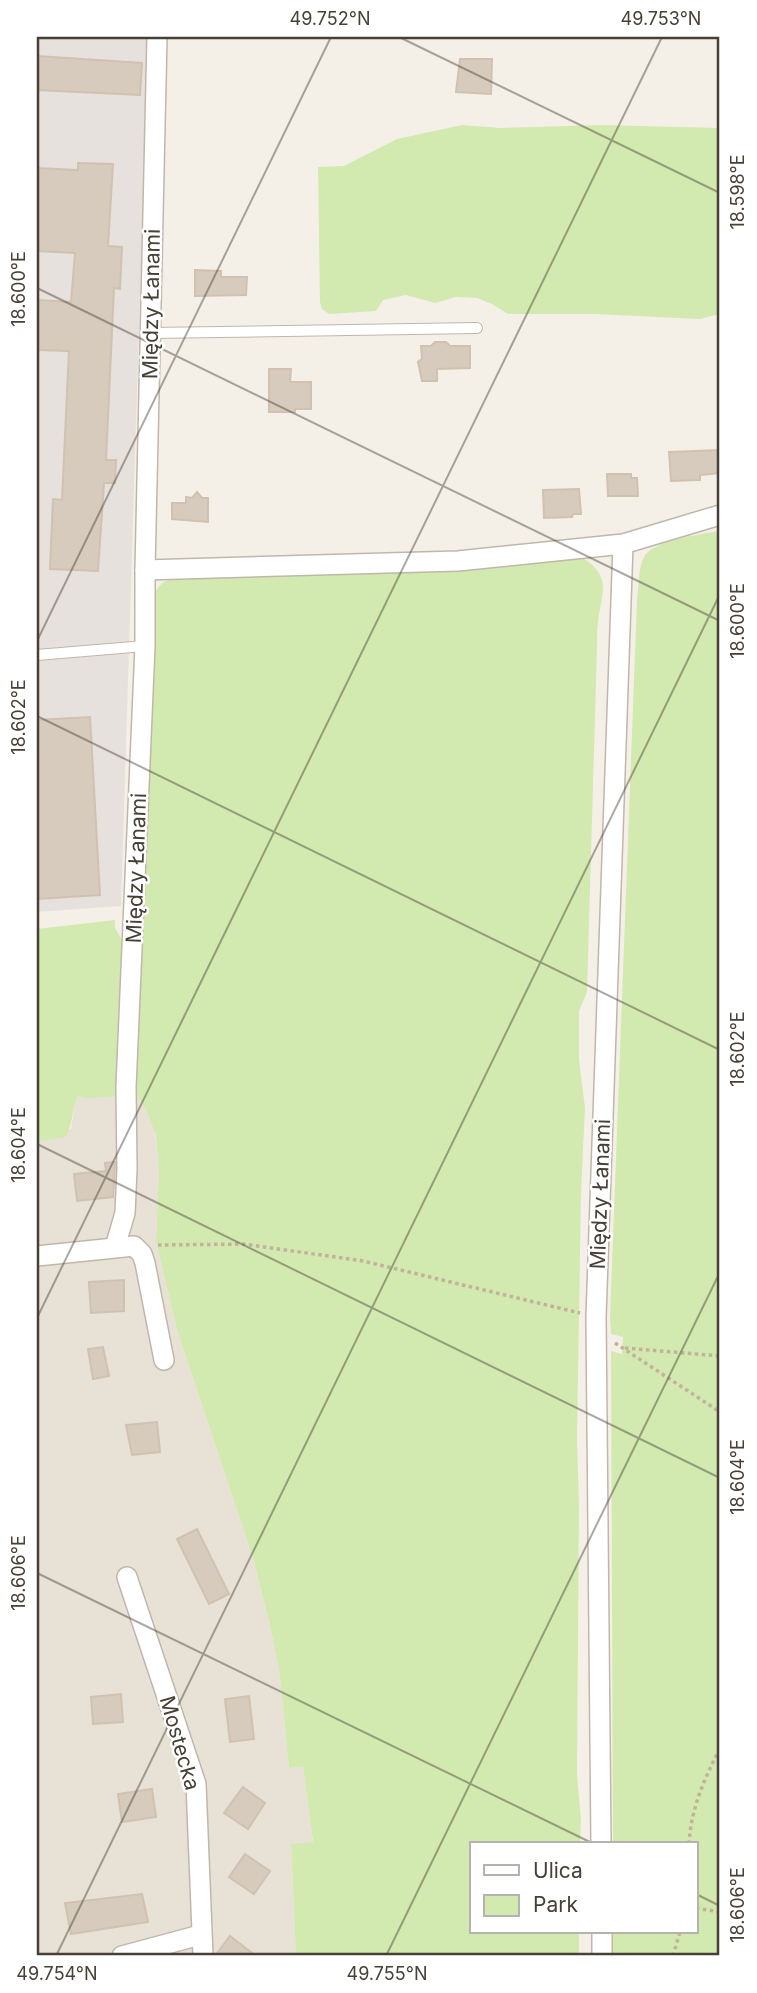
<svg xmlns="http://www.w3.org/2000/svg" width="757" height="1993" font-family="Inter,sans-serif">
<rect width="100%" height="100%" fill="#f4f0e8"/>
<polygon fill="#e8e1d6" points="117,1085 133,1088 148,1114 155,1131 159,1172 156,1241 177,1330 253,1558 270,1626 279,1669 289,1768 303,1767 313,1843 291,1845 296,1956 37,1956 37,1142 71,1129 75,1102 78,1096 116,1096"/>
<polygon fill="#e6e1dc" points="37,37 148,37 121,906 37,912"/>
<g fill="#d2e9b0">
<polygon points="462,125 500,128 602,125 720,128 720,314 700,319 595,314 508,314 492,304 477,298 456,297 435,303 406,295 383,300 376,311 329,314 322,309 320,302 318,167 344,166 397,139"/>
<path d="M720,531V1956H610L611,1932H696V1844H613L611,1351L622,1354L623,1337L611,1334L610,1318L637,600C639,587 638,568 644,557C653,540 702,534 720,531Z"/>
<path d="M578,555C612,575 603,588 598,621C597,630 597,639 597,648L587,992L579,1011V1060L585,1108L581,1193L577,1438L579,1507L577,1774L581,1820L580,1844H472V1932H579V1956H296L291,1844L313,1842L303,1767L289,1768L279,1669L270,1626L253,1558L177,1330L156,1241L159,1172L156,1135L148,1114L133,1088L155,593C161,579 174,578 188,575L378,574Z"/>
<path d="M115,920V928L127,948L116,1096L88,1098L78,1096C71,1109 74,1124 65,1137L37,1142V929Z"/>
</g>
<g fill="#d6cbbd" stroke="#d1c2b0" stroke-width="2">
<polygon points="37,56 142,63 140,95 37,90"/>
<polygon points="460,59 492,59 491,94 456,92"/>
<polygon points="78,163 113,164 108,246 122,247 120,289 114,288 106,460 116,460 115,483 104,483 98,571 50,569 53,499 62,500 69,351 37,350 37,300 71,302 75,253 37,251 37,168 78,170"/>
<polygon points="195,270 221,271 221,277 247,277 246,295 195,296"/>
<polygon points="435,342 446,342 450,346 470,346 470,368 437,369 437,381 422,381 418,362 422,359 421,346 431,346"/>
<polygon points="269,369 291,369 290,382 311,382 311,409 295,409 295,412 269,412"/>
<polygon points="720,450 720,473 700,475 700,480 671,481 669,452"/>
<polygon points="607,474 631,474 631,478 637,478 638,496 608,496"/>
<polygon points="579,489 581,514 573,514 572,517 544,518 543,490"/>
<polygon points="197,492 202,498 208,498 208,522 172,519 172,503 186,503 186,497 192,498"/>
<polygon points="90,717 100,895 37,899 37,720"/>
<polygon points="115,1162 113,1197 77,1201 74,1174 106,1171 105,1163"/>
<polygon points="124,1280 124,1311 91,1313 89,1282"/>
<polygon points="103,1347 109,1376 93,1379 88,1349"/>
<polygon points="157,1422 160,1452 132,1455 126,1425"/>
<polygon points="197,1529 229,1594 209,1604 177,1539"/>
<polygon points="121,1694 123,1722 93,1724 91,1697"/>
<polygon points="249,1696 254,1739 230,1742 225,1699"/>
<polygon points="243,1787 265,1803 248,1829 224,1813"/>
<polygon points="152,1789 156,1817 122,1822 118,1794"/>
<polygon points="245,1854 270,1871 254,1894 229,1877"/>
<polygon points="142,1894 148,1922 71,1934 65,1903"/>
<polygon points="230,1936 256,1956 215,1956"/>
</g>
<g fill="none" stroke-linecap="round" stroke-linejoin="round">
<g stroke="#c0b7aa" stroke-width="12">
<g id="service">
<polyline points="150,333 477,328"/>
<polyline points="37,655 145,646"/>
</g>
</g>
<g stroke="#c0b7aa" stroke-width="22">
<g id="minor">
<polyline points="145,570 458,561 623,544 720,515"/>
<polyline points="115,1247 125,1213 127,1169 126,1087 145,646 145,570 157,37"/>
<polyline points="37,1256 134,1246 142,1254 145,1263 164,1360"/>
<polyline points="127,1577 196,1784 203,1956"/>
<polyline points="601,1844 596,1317 623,544"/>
<polyline points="122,1956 200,1935"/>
<polyline points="602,1956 602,1932"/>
</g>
</g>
<g stroke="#c2b29b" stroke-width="3.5" stroke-dasharray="3.5 3.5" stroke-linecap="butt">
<polyline points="158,1245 244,1244 363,1261 580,1313"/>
<polyline points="615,1343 720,1412"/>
<polyline points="625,1348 720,1356"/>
<path d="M689,1844C691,1808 704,1780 720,1748"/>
<polyline points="696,1908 720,1912"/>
<polyline points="673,1956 680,1932"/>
</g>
<use href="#service" stroke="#fff" stroke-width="10"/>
<use href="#minor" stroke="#fff" stroke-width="19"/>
</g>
<path fill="none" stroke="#474036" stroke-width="2" stroke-opacity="0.45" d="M399,37L720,193M37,288L720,621M37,641L331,37M37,716L720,1050M37,1144L720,1478M37,1318L662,37M37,1573L594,1844M696,1894L720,1906M56,1956L720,594M386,1956L720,1272M717,1956L720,1949"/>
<g text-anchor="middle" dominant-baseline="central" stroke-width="5" stroke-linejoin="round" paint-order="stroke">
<g font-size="21" fill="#474036" stroke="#fff">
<text transform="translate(151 304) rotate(-89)">Między Łanami</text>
<text transform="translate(136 868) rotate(-88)">Między Łanami</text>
<text transform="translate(600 1194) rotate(-88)">Między Łanami</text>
<text transform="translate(180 1743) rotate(74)">Mostecka</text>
</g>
</g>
<rect width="757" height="1993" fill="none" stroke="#ffffff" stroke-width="77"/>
<rect x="470" y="1842" width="228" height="91" fill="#ffffff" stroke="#b5b3af" stroke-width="2"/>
<rect x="484" y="1865" width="35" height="10" fill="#ffffff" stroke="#b5b3af" stroke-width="2"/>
<text x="533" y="1878" font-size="21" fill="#474036">Ulica</text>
<rect x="484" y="1895" width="35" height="21" fill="#d2e9b0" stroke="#b5b3af" stroke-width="2"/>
<text x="533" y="1912" font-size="21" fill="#474036">Park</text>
<rect x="38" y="38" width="680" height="1916" fill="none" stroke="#474036" stroke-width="2.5"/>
<g font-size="18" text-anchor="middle" fill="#474036">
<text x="330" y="25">49.752°N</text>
<text x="661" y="25">49.753°N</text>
<text transform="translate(738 192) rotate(-90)" y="6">18.598°E</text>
<text transform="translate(19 289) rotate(-90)" y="6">18.600°E</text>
<text transform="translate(738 621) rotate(-90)" y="6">18.600°E</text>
<text transform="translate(19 717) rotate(-90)" y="6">18.602°E</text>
<text transform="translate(738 1049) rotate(-90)" y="6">18.602°E</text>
<text transform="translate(19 1145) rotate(-90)" y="6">18.604°E</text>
<text transform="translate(738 1477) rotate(-90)" y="6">18.604°E</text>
<text transform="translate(19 1573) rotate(-90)" y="6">18.606°E</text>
<text transform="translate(738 1905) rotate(-90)" y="6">18.606°E</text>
<text x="57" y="1980">49.754°N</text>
<text x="387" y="1980">49.755°N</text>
</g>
</svg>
